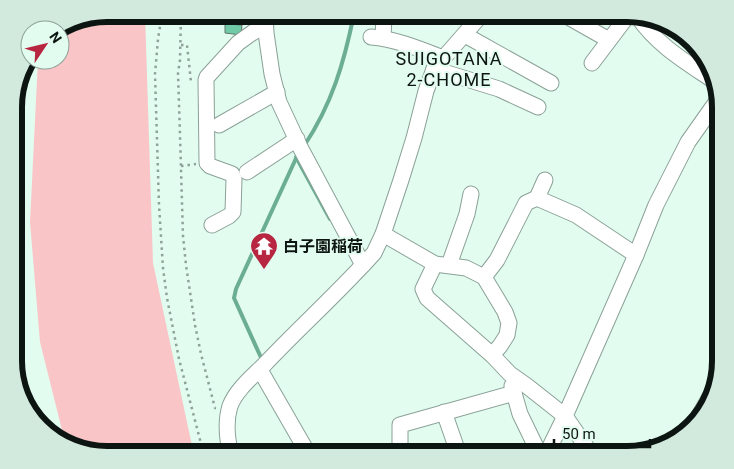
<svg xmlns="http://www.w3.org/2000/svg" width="734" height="469" font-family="Roboto,'Noto Sans JP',sans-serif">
<rect width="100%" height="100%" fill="#e3fcf0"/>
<polygon fill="#f9c5c7" points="107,14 145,14 153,263 194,455 107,455 65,442 40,342 30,222 38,60 60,60 60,32"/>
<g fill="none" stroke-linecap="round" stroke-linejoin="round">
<g stroke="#6cae93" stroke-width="4">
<path d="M304,146C332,104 344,63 354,14"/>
<polyline points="296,157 330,219"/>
<polyline points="263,362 234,298 236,289 298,154"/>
</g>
</g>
<polygon fill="#6fcaa5" stroke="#60766c" points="225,24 242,25 241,35 225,33"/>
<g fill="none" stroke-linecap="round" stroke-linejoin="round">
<g stroke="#8aa197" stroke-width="17">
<g id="minor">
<polyline points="265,14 266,33 272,74 279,102 300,147 363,265"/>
<polyline points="563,14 609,40"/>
<path d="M638,17C657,45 686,62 714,81"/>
<polyline points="465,35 551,83"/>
<path d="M371,37C396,39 420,49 443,58"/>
<polyline points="383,38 384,15"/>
<polyline points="592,63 629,14"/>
<polyline points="434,69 499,89 538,107"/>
<polyline points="219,125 277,92"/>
<polyline points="247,172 297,139"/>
<polyline points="537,198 545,180"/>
<polyline points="212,225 229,216 233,212 234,179 232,174 210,166 207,163 206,80 207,77 238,43 252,33 265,25"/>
<polyline points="383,234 435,264 466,268 484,277 505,312 509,323 507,335 500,346 492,355"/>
<polyline points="435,264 423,289 427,298 492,355 510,374 527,386 565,416 592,455"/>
<polyline points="449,265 467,214 471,194"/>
<polyline points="484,277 497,260 526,203 537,198 576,215 636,255"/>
<polyline points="260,370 309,455"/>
<polyline points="512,386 520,414 537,449 547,452"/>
<polyline points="444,412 459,455"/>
<polyline points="695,423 711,395"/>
<path d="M231,455C227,439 225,422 230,406C236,390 252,377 264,365C300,327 339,292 374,253L383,234L401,180L414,138L426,91L434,69L482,14"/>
<polyline points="400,455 400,425 514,393"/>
<polyline points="546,455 565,416 636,255 656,205 688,142 719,98"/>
</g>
</g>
<g stroke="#8fa299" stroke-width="2.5" stroke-dasharray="2.5 4" stroke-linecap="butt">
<polyline points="162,14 158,39 155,74 159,205 163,268 167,298 179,359 204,455"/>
<polyline points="181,14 180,60 178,73 180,135 183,236 186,265 195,325 201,354 215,408 216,408"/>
<polyline points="181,45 187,45 191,82"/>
<polyline points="181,166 196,164"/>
</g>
<use href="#minor" stroke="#fff" stroke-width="15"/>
</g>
<defs>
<g id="temple-pin" transform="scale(1.4375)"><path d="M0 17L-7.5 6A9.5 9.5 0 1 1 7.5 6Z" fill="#b72541" stroke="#e3fcf0"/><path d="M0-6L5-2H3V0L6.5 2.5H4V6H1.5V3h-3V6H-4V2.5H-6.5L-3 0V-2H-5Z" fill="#fff"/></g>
</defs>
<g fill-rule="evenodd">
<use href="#temple-pin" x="264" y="246"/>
</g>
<g text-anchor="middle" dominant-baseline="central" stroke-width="4" stroke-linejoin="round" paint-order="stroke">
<g font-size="16" font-weight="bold" fill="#0d1512" stroke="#e3fcf0" text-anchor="start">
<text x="283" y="246">白子園稲荷</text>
</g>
<g font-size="18" letter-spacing="1" fill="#0d1512" stroke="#e3fcf0">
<text x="449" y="58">SUIGOTANA<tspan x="449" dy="21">2-CHOME</tspan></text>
</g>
</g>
<path d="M0 0H734V469H0ZM107 22H627A85 85 0 0 1 712 107V361A85 85 0 0 1 627 446H107A85 85 0 0 1 22 361V107A85 85 0 0 1 107 22Z" fill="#d2eade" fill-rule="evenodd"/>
<path fill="none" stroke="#0d1512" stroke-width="6" d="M107 22H627A85 85 0 0 1 712 107V361A85 85 0 0 1 627 446H107A85 85 0 0 1 22 361V107A85 85 0 0 1 107 22Z"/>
<g transform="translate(45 45) rotate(55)"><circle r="24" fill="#e3fcf0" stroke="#8da097"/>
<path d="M0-4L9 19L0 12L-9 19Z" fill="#b72541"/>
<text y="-8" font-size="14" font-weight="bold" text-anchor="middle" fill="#0d1512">N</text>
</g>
<path d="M554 439v8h96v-8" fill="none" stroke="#0d1512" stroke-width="2.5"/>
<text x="562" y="439" font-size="15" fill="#0d1512" stroke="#e3fcf0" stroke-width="4" paint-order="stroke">50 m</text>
</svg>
